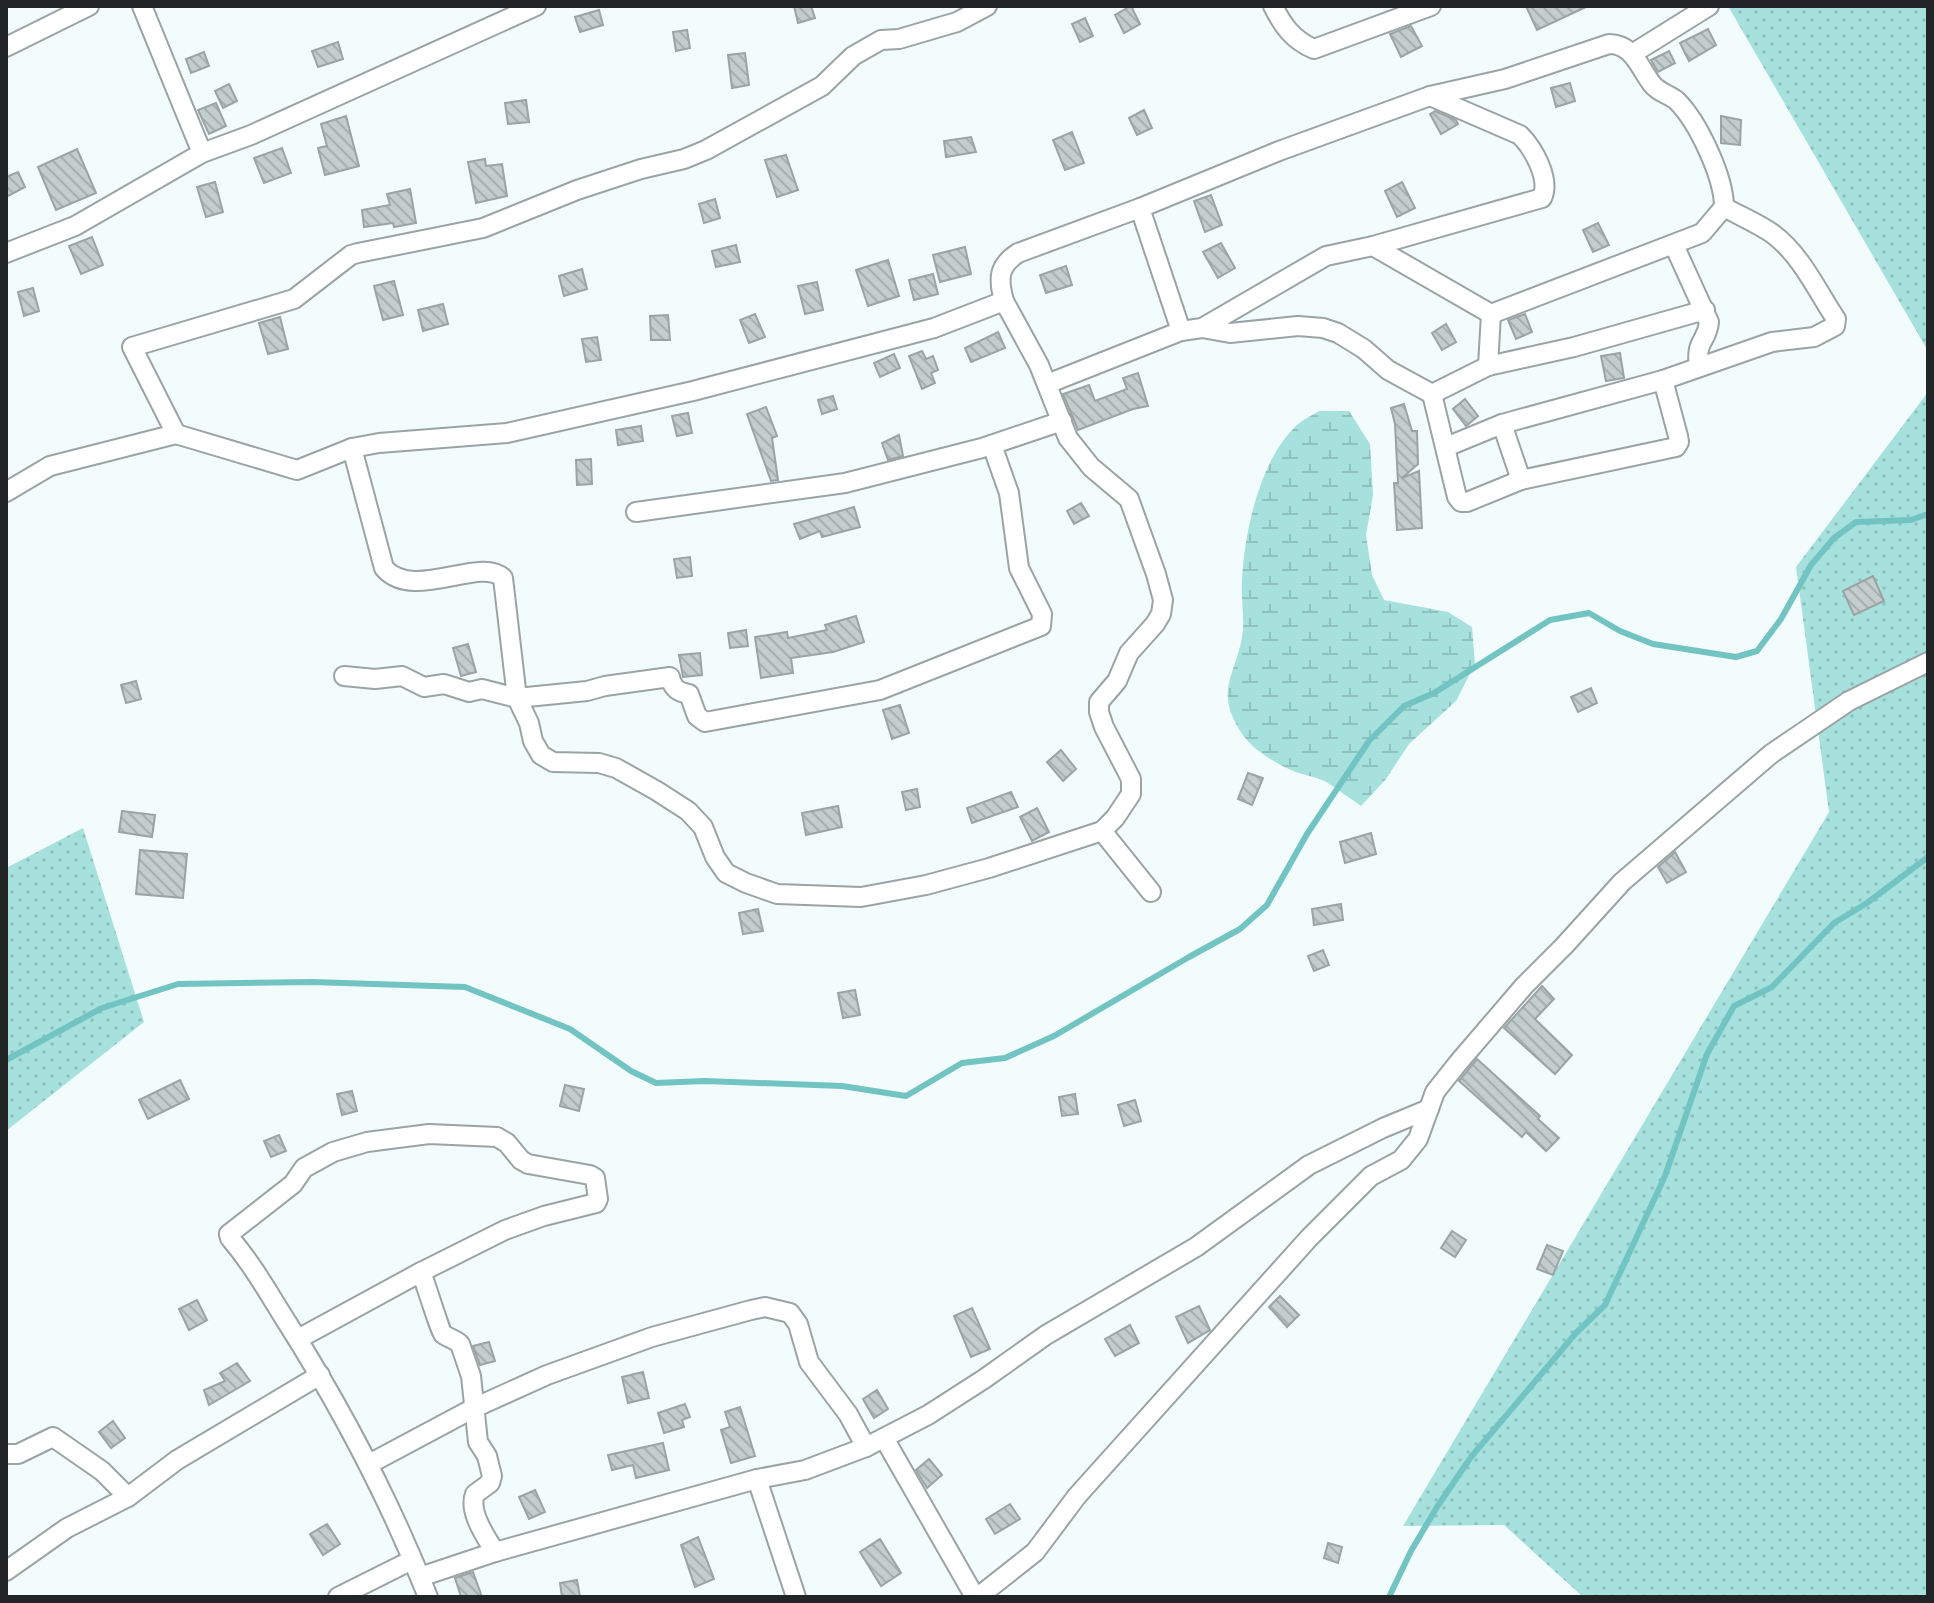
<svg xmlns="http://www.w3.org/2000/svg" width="1934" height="1603" font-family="'Roboto Condensed',sans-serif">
<defs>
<pattern id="grass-dots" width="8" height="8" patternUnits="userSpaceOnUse" patternTransform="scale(2)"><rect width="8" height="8" fill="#a6e1de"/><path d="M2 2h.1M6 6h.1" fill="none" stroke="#8fc1be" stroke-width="1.8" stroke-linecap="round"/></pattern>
<pattern id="wetland-marsh" width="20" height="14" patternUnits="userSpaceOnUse" patternTransform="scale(2)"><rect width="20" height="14" fill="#a6e1de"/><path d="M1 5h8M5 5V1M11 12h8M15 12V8" fill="none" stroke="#8fc1be"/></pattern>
<pattern id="building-back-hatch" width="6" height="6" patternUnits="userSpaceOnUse" patternTransform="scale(2)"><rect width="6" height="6" fill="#c3cdcd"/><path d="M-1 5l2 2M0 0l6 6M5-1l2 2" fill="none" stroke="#a7b0b0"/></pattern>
</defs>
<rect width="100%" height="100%" fill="#f2fcfc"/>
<g fill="url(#grass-dots)">
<polygon points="1728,6 1928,6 1928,351"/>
<polygon points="1928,392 1928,1597 1583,1597 1504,1525 1403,1526 1829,812 1796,567"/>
<polygon points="83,828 144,1022 6,1131 6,868"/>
</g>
<path fill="url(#wetland-marsh)" d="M1319,411H1349L1370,444L1373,495L1366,535L1372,575L1384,600L1448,612L1472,627L1475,664L1456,701L1409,744L1386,779L1361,806C1349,798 1338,789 1326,782C1315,776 1302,775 1291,770C1275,763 1252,749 1242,734C1212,688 1238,675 1243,630C1244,614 1241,598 1242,581C1244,534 1259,463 1294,428C1300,421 1311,416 1319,411Z"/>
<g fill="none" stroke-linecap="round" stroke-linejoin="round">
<g stroke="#72c4c2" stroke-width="6">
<polyline points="6,1060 102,1008 178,984 313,982 465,987 570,1029 631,1071 656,1083 705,1081 842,1086 906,1096 962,1063 1005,1058 1054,1036 1189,957 1240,929 1267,905 1307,834 1369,741 1404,706 1434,693 1550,620 1589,613 1620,631 1653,644 1736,657 1757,651 1781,619 1811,565 1834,538 1856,522 1911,520 1928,514"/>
<polyline points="1389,1597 1411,1551 1437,1507 1471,1457 1576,1333 1605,1305 1665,1176 1707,1054 1734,1006 1772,987 1834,923 1867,903 1928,857"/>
</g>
</g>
<g fill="url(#building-back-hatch)" stroke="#9ba4a4" stroke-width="2">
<polygon points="794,6 811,6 815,18 798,23"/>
<polygon points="1131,6 1140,24 1124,33 1115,15"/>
<polygon points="1526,6 1588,6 1537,30"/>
<polygon points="599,10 603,25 580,32 575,17"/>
<polygon points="1085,18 1093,36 1080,42 1072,24"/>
<polygon points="1411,26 1422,46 1401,57 1390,34"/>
<polygon points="1708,29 1716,45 1689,61 1680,43"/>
<polygon points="687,30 690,48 676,51 673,32"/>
<polygon points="338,42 343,59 318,67 312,51"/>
<polygon points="1669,51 1675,63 1658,72 1651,60"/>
<polygon points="204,52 209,66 191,73 186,59"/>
<polygon points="745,53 749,85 732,88 728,55"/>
<polygon points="1570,83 1575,101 1556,107 1551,88"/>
<polygon points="229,84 237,101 223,108 215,91"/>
<polygon points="526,100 529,122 508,124 505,103"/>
<polygon points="216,103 226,126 209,134 198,110"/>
<polygon points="1144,110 1152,128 1137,135 1129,118"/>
<polygon points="1435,111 1456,120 1458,124 1441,134 1430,114"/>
<polygon points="346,116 359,166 325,175 318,148 327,146 321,124"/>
<polygon points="1721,116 1741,120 1740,145 1721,143"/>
<polygon points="1072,132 1084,163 1065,170 1053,140"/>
<polygon points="971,137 976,152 946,157 944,141"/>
<polygon points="282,148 291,173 264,183 254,158"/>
<polygon points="77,149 96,193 56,210 38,167"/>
<polygon points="786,155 798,190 777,197 765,160"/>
<polygon points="485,159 486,166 502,164 507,196 476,203 468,162"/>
<polygon points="18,172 25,187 6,197 6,177"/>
<polygon points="215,182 223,212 206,217 197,187"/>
<polygon points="1402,182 1415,208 1397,217 1385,191"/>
<polygon points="410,189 416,223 394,227 393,223 364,227 362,210 390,205 387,194"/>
<polygon points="1211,195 1222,225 1205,232 1194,201"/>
<polygon points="715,199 720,218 704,223 699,204"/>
<polygon points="1598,223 1609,245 1593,252 1583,230"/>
<polygon points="92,237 103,265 81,274 69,246"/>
<polygon points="1221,243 1235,268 1218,278 1203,252"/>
<polygon points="736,245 740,262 716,267 712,251"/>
<polygon points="965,247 971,274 940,282 933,255"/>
<polygon points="888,260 899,296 868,306 856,270"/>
<polygon points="1066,266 1072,285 1046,293 1040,275"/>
<polygon points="582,269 587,289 564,296 559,276"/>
<polygon points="933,274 938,294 914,300 909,280"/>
<polygon points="394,281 403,315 383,320 374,286"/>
<polygon points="817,282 823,310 805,314 798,286"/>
<polygon points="33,288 39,311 24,316 18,292"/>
<polygon points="443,304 448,324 423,331 418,310"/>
<polygon points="755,314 765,337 749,343 740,320"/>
<polygon points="1525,314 1532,332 1516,339 1508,320"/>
<polygon points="668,315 670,340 651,340 650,316"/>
<polygon points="280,317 288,349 268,354 259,323"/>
<polygon points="1446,324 1456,342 1442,350 1432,333"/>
<polygon points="998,332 1005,348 971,362 965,348"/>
<polygon points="597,337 601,360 586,362 582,339"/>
<polygon points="922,351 926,359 933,356 938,370 931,373 935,383 922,389 909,356"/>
<polygon points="1620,353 1624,378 1606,381 1601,356"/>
<polygon points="894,354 900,368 880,377 874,363"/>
<polygon points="1138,373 1148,406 1133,409 1078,430 1063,394 1089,385 1095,401 1127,389 1123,378"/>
<polygon points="833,396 837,409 822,414 818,400"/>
<polygon points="1465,399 1478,416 1466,426 1453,409"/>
<polygon points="1404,404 1412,431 1417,431 1418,464 1402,478 1419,471 1422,528 1397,530 1394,483 1398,483 1395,424 1391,408"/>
<polygon points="766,407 777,436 772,438 778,480 771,481 747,414"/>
<polygon points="688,413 692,433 677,436 672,416"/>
<polygon points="641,426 643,441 618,445 616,430"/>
<polygon points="899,435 903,456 888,460 882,443"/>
<polygon points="591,459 592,484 577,485 576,460"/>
<polygon points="1081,503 1089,516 1074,524 1067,511"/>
<polygon points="854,507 860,527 822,537 820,531 800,539 794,524"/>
<polygon points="690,557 692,576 677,578 674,559"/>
<polygon points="1873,576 1884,601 1854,615 1843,591"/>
<polygon points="856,616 864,642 833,652 791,658 793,673 761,678 755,637 787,632 788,638 827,630 825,625"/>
<polygon points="746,630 748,646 730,648 728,633"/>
<polygon points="468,644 476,672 461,676 453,648"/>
<polygon points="700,653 702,675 683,677 679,655"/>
<polygon points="136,681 141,699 126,703 121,685"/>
<polygon points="1591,688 1597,703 1578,712 1571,697"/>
<polygon points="900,705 909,733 892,739 883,710"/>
<polygon points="1061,750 1076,769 1063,781 1047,762"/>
<polygon points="1248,773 1263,778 1252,805 1238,799"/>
<polygon points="917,789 920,807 906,810 902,792"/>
<polygon points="1011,792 1018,807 972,823 967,808"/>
<polygon points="838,806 842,827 806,835 802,813"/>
<polygon points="1037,808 1049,832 1032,841 1020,817"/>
<polygon points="122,811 155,815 152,837 119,832"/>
<polygon points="1371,833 1376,854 1345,863 1340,842"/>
<polygon points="140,850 187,854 183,898 136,894"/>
<polygon points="1675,852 1686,872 1667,883 1658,867"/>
<polygon points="1341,904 1343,920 1314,925 1312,909"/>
<polygon points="758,909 763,931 743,934 739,913"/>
<polygon points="1323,950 1329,965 1314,971 1308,956"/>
<polygon points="1542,986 1554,999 1535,1019 1572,1055 1555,1074 1504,1028"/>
<polygon points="855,990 860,1015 843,1018 838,993"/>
<polygon points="1477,1059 1540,1116 1538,1119 1559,1138 1546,1151 1526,1132 1522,1137 1459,1081"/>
<polygon points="180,1080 189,1099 148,1119 139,1100"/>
<polygon points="565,1085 584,1089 579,1111 560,1106"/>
<polygon points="352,1091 357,1111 342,1115 337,1094"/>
<polygon points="1075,1094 1078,1114 1062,1116 1059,1097"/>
<polygon points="1135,1100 1141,1121 1124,1126 1118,1105"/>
<polygon points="279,1135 286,1151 271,1157 264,1141"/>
<polygon points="1452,1231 1466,1240 1455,1257 1441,1248"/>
<polygon points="1547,1245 1563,1251 1553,1275 1537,1269"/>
<polygon points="1280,1296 1299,1315 1287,1327 1269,1307"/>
<polygon points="197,1300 207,1320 189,1330 179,1309"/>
<polygon points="1199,1306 1210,1330 1188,1343 1176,1317"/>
<polygon points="972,1308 990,1349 971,1357 954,1316"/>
<polygon points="1130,1325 1139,1343 1115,1356 1105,1339"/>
<polygon points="489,1342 495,1361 480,1365 473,1346"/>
<polygon points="237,1363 250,1381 209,1405 204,1390 225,1381 220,1373"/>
<polygon points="643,1372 649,1398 628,1403 622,1377"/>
<polygon points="877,1390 888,1409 874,1418 863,1399"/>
<polygon points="685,1404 690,1417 682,1420 684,1427 664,1433 658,1413"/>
<polygon points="740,1407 755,1456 731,1463 721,1430 730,1427 725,1412"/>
<polygon points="113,1421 125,1438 111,1448 99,1432"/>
<polygon points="663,1443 669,1470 636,1478 633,1465 612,1470 608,1455"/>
<polygon points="929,1459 942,1475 927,1488 916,1470"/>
<polygon points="535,1490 545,1512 529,1519 519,1497"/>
<polygon points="1010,1504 1020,1519 995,1534 986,1519"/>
<polygon points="327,1524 340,1544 323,1555 310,1534"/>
<polygon points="698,1537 714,1579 695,1587 681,1545"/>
<polygon points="880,1539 901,1573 881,1586 860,1552"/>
<polygon points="1328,1543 1342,1547 1338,1563 1324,1558"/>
<polygon points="473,1572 482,1597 461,1597 455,1578"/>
<polygon points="577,1580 580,1597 562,1597 560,1583"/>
</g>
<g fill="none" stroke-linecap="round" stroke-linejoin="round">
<g stroke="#9aa4a3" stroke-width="22">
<g id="street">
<polyline points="142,6 202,153"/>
<path d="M1273,6C1283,26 1293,40 1314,49L1431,6"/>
<polyline points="6,47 89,6"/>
<polyline points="1632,54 1709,6"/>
<path d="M1674,245L1709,322C1707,343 1695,339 1699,367"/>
<polyline points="6,253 75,226 202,153 251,135 536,6"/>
<polyline points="1202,328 1230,333 1298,326 1323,328 1338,333 1364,349 1388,370 1432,394"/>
<path d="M1181,331L1202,328L1326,256L1373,246L1542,198C1551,179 1533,148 1520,135L1430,96"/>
<polyline points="1488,366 1491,314"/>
<polyline points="1047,384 1181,331 1140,208"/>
<polyline points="1432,394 1457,497 1461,502 1467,502 1521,480 1676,447 1679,442 1678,436 1663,380"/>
<polyline points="1432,394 1488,366 1574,347 1705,310"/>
<polyline points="1502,424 1521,480"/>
<path d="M176,434L297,470L352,448L379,443L507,433L693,391L934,328L1004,301C998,279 998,266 1018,253L1140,208L1279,151L1430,96L1505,79L1609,44C1633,44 1639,67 1652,84C1659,93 1669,94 1677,101C1698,122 1724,177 1724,207L1702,233L1491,314L1373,246"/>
<path d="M1446,447L1502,424L1663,380L1772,342L1814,337L1835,326L1836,319C1817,291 1802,256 1773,234C1759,224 1740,216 1724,207"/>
<path d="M352,448L384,568C413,602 480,556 503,578L517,698L529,723L533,741L541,755L553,762L599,763L616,768L657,791L688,811L703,827L715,857L726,873L746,883L777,894L861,897L926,885L989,868L1102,831L1115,818L1131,794V779L1104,727L1099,712V702L1117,681L1129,653L1155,624L1161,614L1163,600L1156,574L1129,499L1091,467L1068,438L1039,365L1004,301"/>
<polyline points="6,492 50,466 176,434 132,347 294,299 351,255 358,253 483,228 577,190 641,169 684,159 706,150 822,86 853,56 881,40 899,39 957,22 987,6"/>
<polyline points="636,512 845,483 982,448 1062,421"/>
<path d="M344,676L375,679L402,676L424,687L444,684L469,692L482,689L517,698L587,691L605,686L670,677C673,689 678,692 689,694L697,716L705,722L880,690L1041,626L1042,614L1019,568L1009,493L992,445"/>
<polyline points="1102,831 1151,892"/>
<path d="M421,1272C425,1281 440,1331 443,1334C448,1338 455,1339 460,1344L471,1376L478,1442L487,1456L492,1476L490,1483L475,1494C468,1512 486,1537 495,1552"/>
<path d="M298,1339L421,1272L505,1230L544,1216L596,1203L598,1199L595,1178L590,1175L528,1164L521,1160L507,1143L497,1137L429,1134L367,1142L333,1152L304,1168L293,1184L229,1234L230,1238C253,1265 269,1294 288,1324C343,1411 390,1501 428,1597"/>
<polyline points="884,1438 975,1597"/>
<polyline points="6,1454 18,1454 53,1437 102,1471 128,1497"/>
<polyline points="369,1464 474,1408 547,1375 652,1337 751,1310 765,1307 790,1313 798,1324 809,1362 848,1414 866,1447"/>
<polyline points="757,1479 796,1597"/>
<polyline points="6,1571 67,1528 128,1497 177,1460 320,1375"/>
<polyline points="420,1577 495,1552 757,1479 805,1470 866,1447 928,1415 984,1379 1046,1335 1196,1247 1309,1165 1383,1128 1429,1109"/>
<polyline points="338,1597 412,1560"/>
<polyline points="978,1597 1035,1552 1077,1496 1309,1238 1371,1176 1401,1160 1418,1139 1435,1092 1458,1063 1524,986 1564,946 1622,882 1771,754 1849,701 1928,662"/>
</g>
</g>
<use href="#street" stroke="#fff" stroke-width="18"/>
</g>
<rect width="1934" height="1603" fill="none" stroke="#212525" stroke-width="16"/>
</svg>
